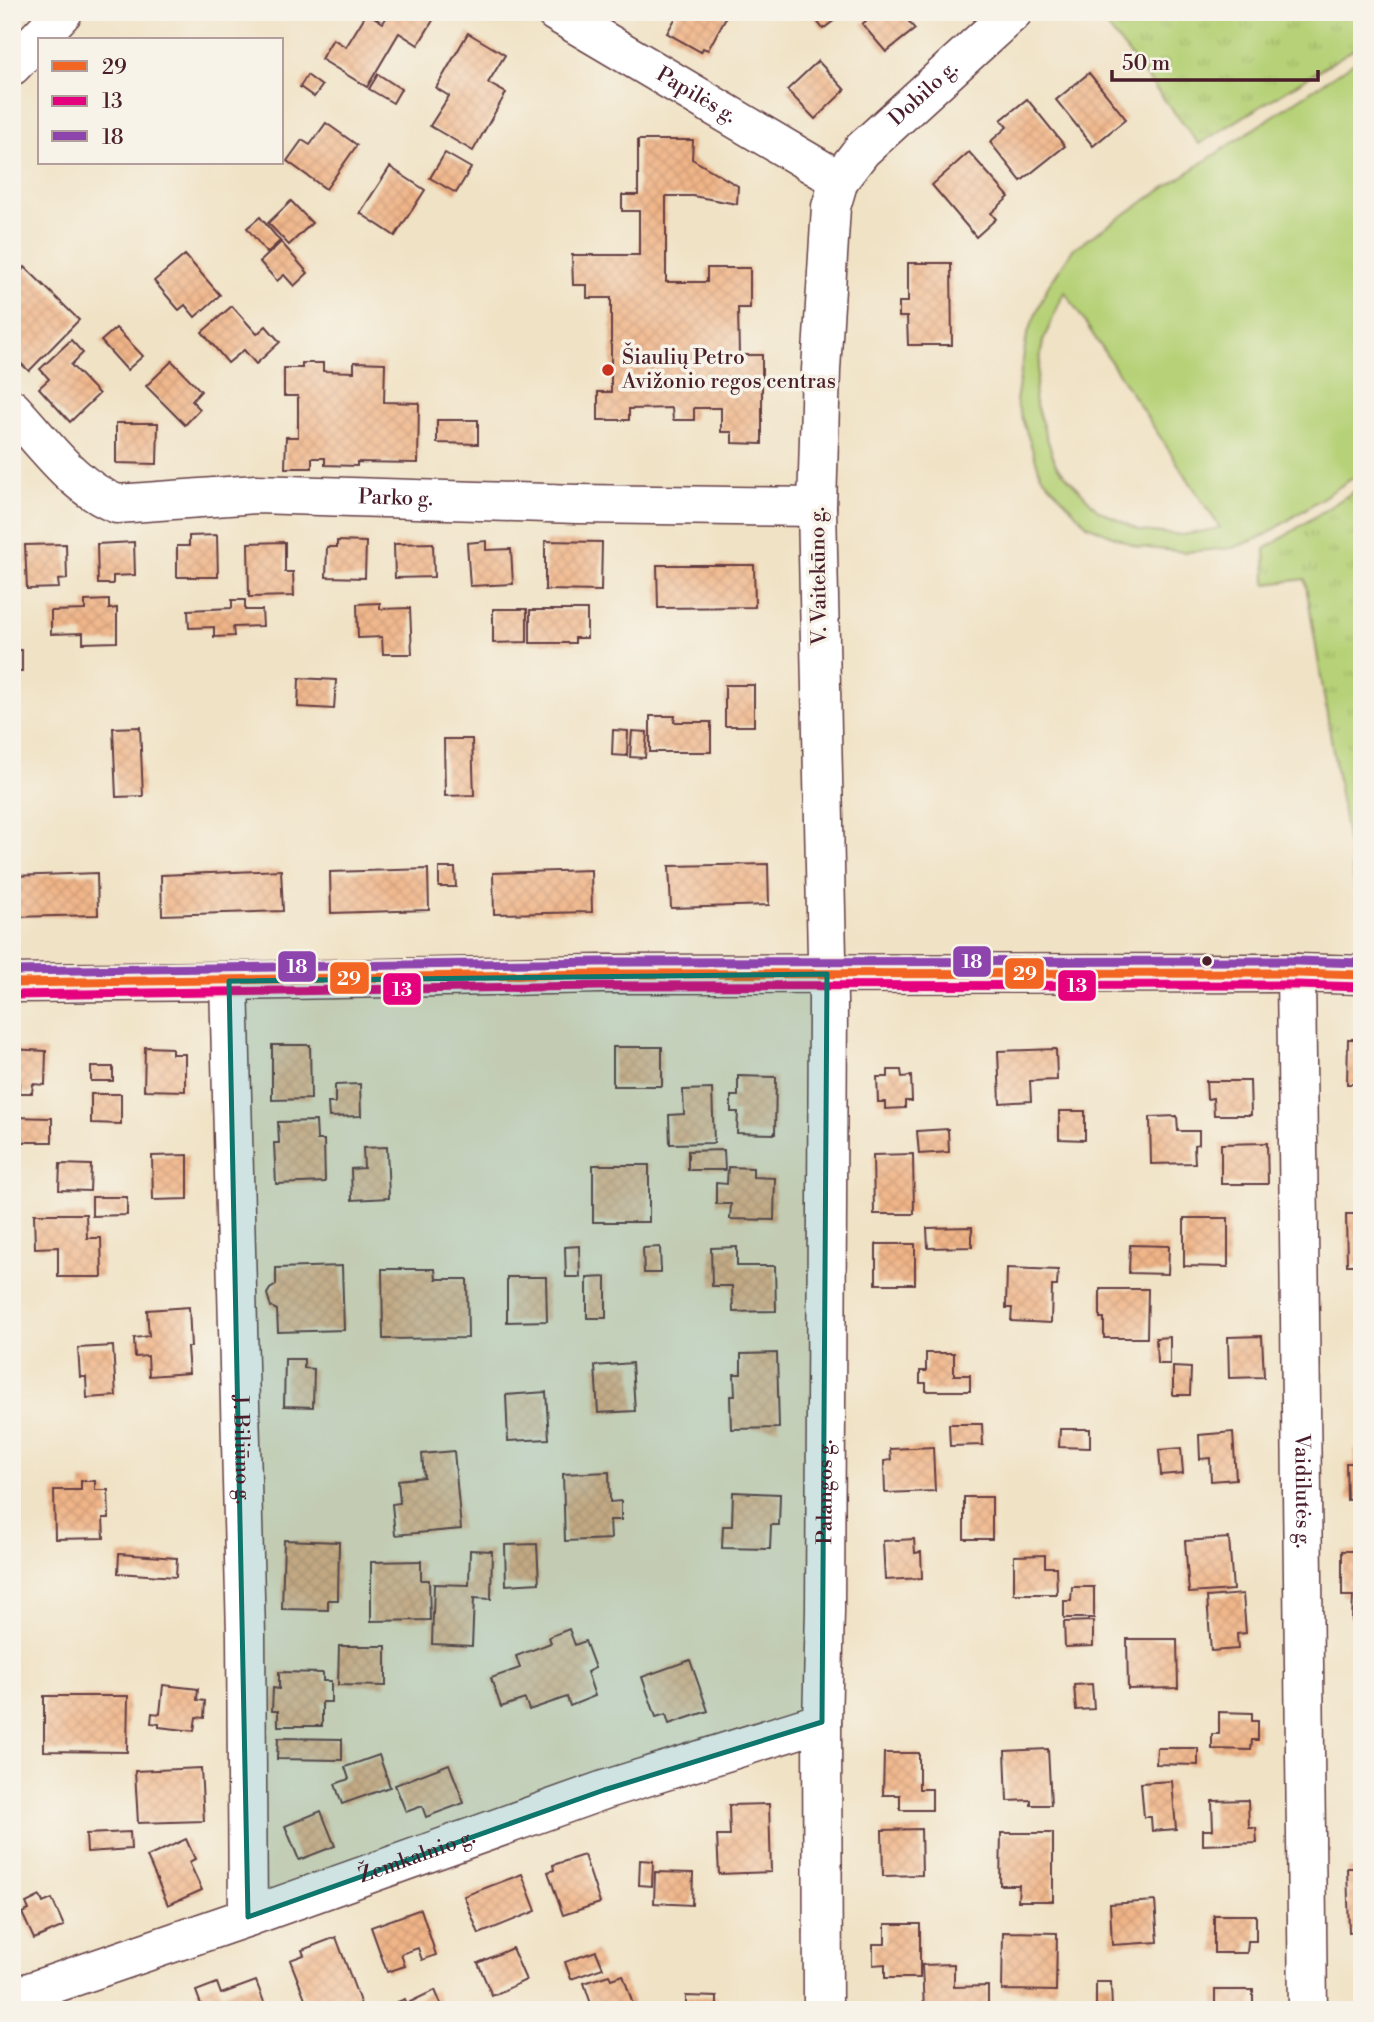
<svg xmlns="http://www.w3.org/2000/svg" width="1374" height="2022" font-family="'Libre Bodoni',serif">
<defs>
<pattern id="grass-tufts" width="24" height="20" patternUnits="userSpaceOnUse" patternTransform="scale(1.75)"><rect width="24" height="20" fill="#b6d177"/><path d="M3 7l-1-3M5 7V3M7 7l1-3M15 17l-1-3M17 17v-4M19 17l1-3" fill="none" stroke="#9eb367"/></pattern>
<pattern id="building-cross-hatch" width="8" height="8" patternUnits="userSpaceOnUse" patternTransform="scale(1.75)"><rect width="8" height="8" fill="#f0b588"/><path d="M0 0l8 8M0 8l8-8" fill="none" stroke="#cf9b76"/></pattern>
</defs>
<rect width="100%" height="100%" fill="#f7f3e8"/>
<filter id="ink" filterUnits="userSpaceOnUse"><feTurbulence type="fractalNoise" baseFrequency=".0143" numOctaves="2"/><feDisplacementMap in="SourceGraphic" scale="14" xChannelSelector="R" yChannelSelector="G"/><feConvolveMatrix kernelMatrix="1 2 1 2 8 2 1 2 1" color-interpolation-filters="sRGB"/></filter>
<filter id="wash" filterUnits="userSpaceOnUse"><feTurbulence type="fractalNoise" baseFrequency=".00686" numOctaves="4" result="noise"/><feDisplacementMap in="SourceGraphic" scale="28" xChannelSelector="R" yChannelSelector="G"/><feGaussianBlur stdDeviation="1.57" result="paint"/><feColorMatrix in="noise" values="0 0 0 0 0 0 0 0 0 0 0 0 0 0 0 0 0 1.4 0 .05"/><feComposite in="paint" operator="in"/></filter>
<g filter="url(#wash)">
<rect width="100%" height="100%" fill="#f0e2c5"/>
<g fill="url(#grass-tufts)" stroke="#807851" stroke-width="2">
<polygon points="1096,12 1362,12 1362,44 1199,144"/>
<polygon points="1362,486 1362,929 1305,579 1266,584 1265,549"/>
</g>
<path fill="#b6d177" stroke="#807851" stroke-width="2" fill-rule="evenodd" d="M1362,57V472L1264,536L1233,548L1185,552L1138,547L1087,525L1041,475L1016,401L1027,335L1047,288L1074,248ZM1064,292H1065L1220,528L1183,535L1141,531L1098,510L1056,465L1034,399L1043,341Z"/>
<g id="blocks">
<g fill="url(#building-cross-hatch)">
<polygon points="390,12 428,12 435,17 418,45 399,33 367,87 321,59 333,39 346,47 367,13 383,23"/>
<polygon points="679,12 718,12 726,17 708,50 703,48 701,52 667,33"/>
<polygon points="800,12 845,12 823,29 811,13 805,18"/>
<polygon points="865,12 901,12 915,29 886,52 862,24 866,21 862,15"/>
<polygon points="468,33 505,55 488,83 506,93 473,151 430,126 449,96 436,88"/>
<polygon points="818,61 845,90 815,119 787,90"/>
<polygon points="1089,73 1126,119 1093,146 1056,100"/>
<polygon points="378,74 401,89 393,103 369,89"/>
<polygon points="307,75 322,86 314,97 300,87"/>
<polygon points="1027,99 1065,146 1021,181 990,142 1007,127 1001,120"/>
<polygon points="326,123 357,145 326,189 287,161 302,140 310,145"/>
<polygon points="638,140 693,140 692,159 738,186 737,204 693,196 666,196 666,282 707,282 707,268 750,268 750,308 738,308 739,355 762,355 762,444 732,443 732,432 721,432 721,408 694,408 694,420 673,420 672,408 629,409 629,420 598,420 598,392 611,392 611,298 587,298 587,285 573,285 572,255 639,255 639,211 622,211 622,195 638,195"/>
<polygon points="969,152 1009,197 991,213 996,219 976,237 932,185"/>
<polygon points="445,153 471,168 456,193 430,178"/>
<polygon points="390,167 425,190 395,236 360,213"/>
<polygon points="291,201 312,223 289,245 268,223"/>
<polygon points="260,217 280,241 267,253 247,228"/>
<polygon points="281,242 308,273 294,286 284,275 277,281 260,262"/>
<polygon points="185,255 220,295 195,317 185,305 179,310 154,281"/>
<polygon points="908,263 951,263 952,345 908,345 907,317 899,317 899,302 908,302"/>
<polygon points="25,267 79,320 29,371 12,355 12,280"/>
<polygon points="232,306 257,334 266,326 280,342 256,364 244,350 228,363 202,332"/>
<polygon points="116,328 143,356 127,370 101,341"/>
<polygon points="71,340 83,353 71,365 99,394 70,422 39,388 49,379 40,369"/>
<polygon points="172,361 201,391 192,401 200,409 185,425 146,386"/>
<polygon points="354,362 385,363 384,402 419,403 418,463 357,462 357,466 325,465 325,458 312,458 312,468 285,468 286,437 298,437 298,396 284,396 284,368 302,368 302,363 323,363 323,371 354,372"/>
<polygon points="437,420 478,420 478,444 437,443"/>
<polygon points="116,423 158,423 157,464 116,463"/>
<polygon points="217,535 218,577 177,577 177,546 189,546 189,536"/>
<polygon points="337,541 366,542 365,578 326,577 327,547 337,547"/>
<polygon points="486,541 486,550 511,549 513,584 470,586 467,543"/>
<polygon points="545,541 602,542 601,591 545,590"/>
<polygon points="134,542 135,575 113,576 113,584 98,584 97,544"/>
<polygon points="285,542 285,572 293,572 294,596 249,597 248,543"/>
<polygon points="433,543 434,577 395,578 394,544"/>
<polygon points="66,544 67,579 58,580 59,588 27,589 25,545"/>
<polygon points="657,565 754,565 755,607 658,608"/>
<polygon points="109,600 109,609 117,608 117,642 83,643 83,633 51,634 51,611 85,610 85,601"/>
<polygon points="232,600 245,600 245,610 262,610 263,626 233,627 234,636 214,637 214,627 189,628 188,610 232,608"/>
<polygon points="380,603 380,609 410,608 412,654 383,654 382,637 358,638 357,604"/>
<polygon points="493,609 527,609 527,642 493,643"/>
<polygon points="530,610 587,610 587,638 575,638 575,643 530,643"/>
<polygon points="12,650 22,650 22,671 12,672"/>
<polygon points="299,678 336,680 334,709 298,707"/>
<rect x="725" y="685" width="29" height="41"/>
<polygon points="650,716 675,716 674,722 711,722 711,752 650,752"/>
<polygon points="140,727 143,796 116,797 113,728"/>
<polygon points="613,730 628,731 627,756 612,755"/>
<polygon points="632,731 647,732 645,758 630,757"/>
<polygon points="444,739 472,739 474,795 445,796"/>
<polygon points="768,864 769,905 671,908 669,866"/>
<polygon points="439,868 455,868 456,887 439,887"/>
<polygon points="428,869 429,910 331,913 330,872"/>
<polygon points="281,870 283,911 162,915 161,875"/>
<polygon points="591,870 592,912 494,914 493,873"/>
<polygon points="97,873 98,915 12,917 12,876"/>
<polygon points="1348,1039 1362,1039 1362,1084 1347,1084"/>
<polygon points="272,1045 310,1045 311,1099 272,1100"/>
<polygon points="145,1047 172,1048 172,1054 185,1054 185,1091 144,1090"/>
<rect x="613" y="1047" width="49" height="39"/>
<polygon points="12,1049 46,1051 45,1085 33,1084 32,1093 19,1093 19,1083 12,1083"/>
<polygon points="1056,1049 1057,1080 1030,1081 1031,1101 1000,1103 998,1051"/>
<rect x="91" y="1067" width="22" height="14"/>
<polygon points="888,1070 901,1070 902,1077 911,1076 912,1101 905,1101 905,1108 885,1109 885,1102 878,1102 877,1077 888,1077"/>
<polygon points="738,1076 776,1077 775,1134 737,1133 738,1112 731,1112 731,1096 738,1096"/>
<polygon points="1206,1081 1250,1081 1251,1115 1214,1115 1213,1098 1207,1099"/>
<polygon points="360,1084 361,1116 329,1117 328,1103 335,1103 335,1085"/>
<polygon points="712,1089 714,1143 670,1144 669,1115 684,1114 683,1090"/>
<polygon points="91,1094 121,1094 121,1124 91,1123"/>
<polygon points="1059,1111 1085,1111 1085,1140 1059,1139"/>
<polygon points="1177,1116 1178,1131 1199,1131 1199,1144 1194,1145 1195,1163 1151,1164 1150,1117"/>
<polygon points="12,1117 52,1118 52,1142 12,1142"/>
<polygon points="316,1121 317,1140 324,1140 325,1182 276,1184 274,1143 279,1143 278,1122"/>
<polygon points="948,1129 949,1152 919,1154 917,1131"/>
<polygon points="1267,1143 1268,1184 1221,1184 1221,1144"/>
<polygon points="387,1147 389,1198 352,1200 351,1169 364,1168 363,1148"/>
<polygon points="724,1150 725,1170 688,1170 688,1151"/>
<polygon points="913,1154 914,1214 874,1214 873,1155"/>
<polygon points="188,1155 188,1199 153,1200 152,1156"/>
<polygon points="60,1164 91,1165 90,1191 59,1190"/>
<rect x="593" y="1165" width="56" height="57"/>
<polygon points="728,1167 753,1168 753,1177 775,1178 774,1220 730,1219 731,1204 716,1204 716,1183 727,1184"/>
<polygon points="92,1197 127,1197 127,1215 92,1216"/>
<polygon points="34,1214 86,1214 87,1238 101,1238 102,1277 58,1277 58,1247 35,1248"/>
<polygon points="1346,1214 1362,1214 1362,1265 1347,1265"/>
<polygon points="1184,1218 1228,1218 1228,1267 1184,1266"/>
<polygon points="972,1227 972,1247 928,1248 927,1228"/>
<rect x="876" y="1244" width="39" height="40"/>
<polygon points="1130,1245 1169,1246 1168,1274 1129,1273"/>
<polygon points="579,1246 580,1277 566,1277 565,1247"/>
<polygon points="660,1247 661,1273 644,1273 643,1248"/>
<polygon points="737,1247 737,1266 775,1266 776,1311 733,1312 732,1286 712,1286 711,1248"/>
<polygon points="342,1266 344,1330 278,1332 277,1310 271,1307 267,1294 270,1289 276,1285 276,1268"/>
<polygon points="1007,1268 1058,1270 1057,1286 1052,1286 1051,1323 1011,1321 1012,1308 1006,1308"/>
<polygon points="382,1269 435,1269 436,1279 467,1279 468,1338 383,1339"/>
<polygon points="507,1277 546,1277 547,1321 507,1322"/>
<polygon points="606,1277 606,1318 587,1318 587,1278"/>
<polygon points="1100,1289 1148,1289 1147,1338 1104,1338 1104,1318 1100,1318"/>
<polygon points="189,1307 191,1347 187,1347 189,1373 149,1376 148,1356 135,1357 134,1338 149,1336 147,1310"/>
<polygon points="1262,1336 1264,1377 1229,1378 1228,1337"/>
<polygon points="1170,1337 1170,1364 1157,1364 1156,1338"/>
<polygon points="113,1346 116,1396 87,1398 86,1377 80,1377 78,1348"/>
<polygon points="777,1353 779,1428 731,1429 730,1396 735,1396 734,1374 741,1374 741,1354"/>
<polygon points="926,1353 954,1353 954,1375 970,1375 970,1391 926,1391 926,1383 920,1383 920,1371 926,1371"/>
<polygon points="285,1359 304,1359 304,1368 314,1369 313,1407 284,1406"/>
<polygon points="632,1363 635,1411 598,1413 595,1366"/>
<polygon points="1173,1367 1191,1368 1190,1395 1173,1395"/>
<polygon points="546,1392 549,1439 508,1441 506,1395"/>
<polygon points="949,1424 982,1424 983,1445 950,1446"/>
<polygon points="1060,1429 1090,1429 1090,1448 1059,1447"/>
<polygon points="1233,1432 1236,1479 1211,1481 1210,1458 1200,1459 1199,1435"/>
<polygon points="933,1447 935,1491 885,1493 884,1461 891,1460 890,1449"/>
<polygon points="1181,1448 1183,1473 1161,1475 1159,1450"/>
<polygon points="1354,1449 1362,1449 1362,1499 1347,1500 1346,1463 1354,1463"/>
<polygon points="454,1451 461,1529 395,1535 392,1504 400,1503 398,1480 424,1477 422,1454"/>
<polygon points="609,1472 610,1502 621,1501 621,1520 610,1520 611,1539 565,1541 563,1474"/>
<polygon points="81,1481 95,1481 95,1490 108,1490 109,1518 103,1518 104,1538 55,1539 54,1490 81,1490"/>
<polygon points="733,1492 780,1494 779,1525 771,1525 770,1549 722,1548 723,1526 732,1526"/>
<rect x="964" y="1497" width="28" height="42"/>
<polygon points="1229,1538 1233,1590 1189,1593 1185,1541"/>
<polygon points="914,1539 915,1553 921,1552 922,1578 885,1580 883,1541"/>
<polygon points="284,1540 339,1542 338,1600 328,1600 328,1610 282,1609"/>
<polygon points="537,1544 539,1583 506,1585 505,1545"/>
<polygon points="470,1550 492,1551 491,1599 474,1598 472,1646 432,1644 434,1584 469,1585"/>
<polygon points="1342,1551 1360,1551 1362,1621 1352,1621 1353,1596 1342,1596"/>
<polygon points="119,1554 177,1558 176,1577 118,1573"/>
<polygon points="1045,1555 1045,1567 1056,1567 1057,1594 1014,1594 1014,1556"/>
<polygon points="421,1561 421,1580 429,1580 430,1620 371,1621 371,1562"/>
<polygon points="1072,1587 1094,1587 1094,1618 1064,1618 1064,1601 1071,1601"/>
<polygon points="1243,1594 1246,1633 1237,1634 1238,1649 1211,1651 1207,1597"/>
<polygon points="1093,1621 1093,1646 1065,1647 1064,1622"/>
<polygon points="569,1629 575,1645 585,1641 595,1668 587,1672 595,1696 570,1706 567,1697 529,1710 525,1699 501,1707 491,1678 520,1668 516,1656 551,1643 549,1637"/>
<polygon points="1127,1639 1177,1639 1178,1688 1128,1689"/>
<polygon points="339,1646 386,1646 386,1686 338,1685"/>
<polygon points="690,1660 708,1711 669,1724 666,1714 656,1717 642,1677"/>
<polygon points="279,1672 323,1673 323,1681 331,1681 331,1702 322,1702 322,1726 278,1726 278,1711 272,1711 273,1688 279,1689"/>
<polygon points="1092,1684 1094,1709 1076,1710 1074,1685"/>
<polygon points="163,1685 198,1689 197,1700 205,1701 204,1718 196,1717 194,1731 159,1727 159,1724 151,1723 152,1713 160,1714"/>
<polygon points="44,1696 128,1696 127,1752 44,1751"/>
<polygon points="1219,1712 1252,1713 1252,1721 1258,1721 1258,1740 1252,1740 1251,1750 1212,1749 1212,1734 1219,1734"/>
<polygon points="278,1738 342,1739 342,1760 277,1759"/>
<polygon points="1157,1748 1198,1748 1198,1765 1156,1764"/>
<polygon points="1048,1749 1051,1805 1031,1805 1031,1800 1007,1801 1005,1751"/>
<polygon points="884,1753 919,1753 919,1789 932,1789 932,1810 900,1810 900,1795 883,1795"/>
<polygon points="379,1755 390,1787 342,1804 335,1784 349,1779 345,1767"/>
<polygon points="449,1764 464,1803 426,1817 422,1806 406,1812 395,1785"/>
<polygon points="201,1768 204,1821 138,1823 135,1771"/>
<polygon points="1172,1781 1176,1829 1152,1831 1151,1817 1144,1817 1141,1783"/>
<polygon points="1248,1800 1249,1828 1256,1828 1257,1843 1203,1845 1203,1830 1213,1830 1212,1801"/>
<polygon points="769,1804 771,1872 719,1874 717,1836 730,1836 729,1805"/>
<polygon points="321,1811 335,1846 299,1860 285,1826"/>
<polygon points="921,1829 922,1875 883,1876 882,1830"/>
<polygon points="130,1832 131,1849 87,1852 86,1834"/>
<polygon points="1001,1833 1053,1833 1053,1901 1018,1901 1019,1885 1000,1885"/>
<polygon points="186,1839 195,1859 189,1862 202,1890 168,1905 147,1857"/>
<polygon points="584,1855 600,1903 563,1915 548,1872 554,1870 553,1865"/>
<polygon points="640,1860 653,1861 652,1886 639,1885"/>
<polygon points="1347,1868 1362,1868 1362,1931 1349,1932"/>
<polygon points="655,1872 693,1873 692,1905 654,1903"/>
<polygon points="522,1874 536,1911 479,1934 464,1896"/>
<polygon points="40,1896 43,1903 52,1899 64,1926 34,1939 22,1913 29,1910 26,1903"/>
<polygon points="1155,1901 1158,1942 1112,1945 1110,1904"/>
<polygon points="421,1909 436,1955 422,1960 418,1948 401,1954 405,1966 387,1972 371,1927"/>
<polygon points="1214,1915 1256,1915 1256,1941 1248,1941 1247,1953 1214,1953"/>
<polygon points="885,1924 920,1924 920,1978 885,1978 885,1964 873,1965 873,1944 885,1944"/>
<polygon points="1003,1932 1057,1933 1056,1991 1002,1990"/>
<polygon points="336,1937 363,2010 296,2010 295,2006 306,2001 290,1960 304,1955 302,1950"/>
<polygon points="512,1948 526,1980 492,1996 478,1963"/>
<polygon points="596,1951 603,1968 571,1979 565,1962"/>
<polygon points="954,1964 954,1987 988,1986 988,2008 924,2009 922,1965"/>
<polygon points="609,1975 611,1979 623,1975 635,2010 593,2010 584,1983"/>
<polygon points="256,1981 267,2010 203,2010 196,1991 217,1983 221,1994"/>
<polygon points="1096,1982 1111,1982 1112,2010 1096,2010"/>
<polygon points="435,1990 443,2009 450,2006 451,2010 413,2010 410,2002"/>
<rect x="1215" y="1990" width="38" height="20"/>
<polygon points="686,1996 717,1997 717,2010 686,2010"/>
<polygon points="405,1999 409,2010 385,2010 384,2007"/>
<polygon points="771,2005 771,2010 721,2010 721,2006"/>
</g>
</g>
</g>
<g filter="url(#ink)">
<use href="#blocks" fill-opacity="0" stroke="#633c42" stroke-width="2"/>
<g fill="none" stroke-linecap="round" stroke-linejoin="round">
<g stroke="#633c42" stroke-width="41">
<g id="minor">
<path id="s1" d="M555,12L839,180"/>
<path id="s2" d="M12,409C43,442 74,488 117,504L256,494L577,504L817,507"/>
<path id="s3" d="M1296,973L1308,2010"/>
<path id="s4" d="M229,981L246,1635L248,1917"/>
<path id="s5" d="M12,1998L248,1917L604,1790L822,1722"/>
<path id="s6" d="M823,2010L822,1722L825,1611L828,1001L817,507L821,370L831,207L839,180L862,150L1013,12"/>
</g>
</g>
<g stroke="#633c42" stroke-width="41">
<g id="major">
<polyline points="12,66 63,12"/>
<polyline points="12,983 229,981 600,974 1296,973 1362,975"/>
</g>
</g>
<use href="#minor" stroke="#fff" stroke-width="38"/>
<use href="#major" stroke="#fff" stroke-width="38"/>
<g stroke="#f7f3e8" stroke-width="14">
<polyline id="bus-1" points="12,983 600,974 1296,973 1362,975"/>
</g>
<g stroke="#f7f3e8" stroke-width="14">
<polyline id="bus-2" points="12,995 600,986 1296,985 1362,987"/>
</g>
<g stroke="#f7f3e8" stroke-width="14">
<polyline id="bus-3" points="12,971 600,962 1296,961 1362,963"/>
</g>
<use href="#bus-1" stroke="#f26522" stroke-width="9"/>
<use href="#bus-2" stroke="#e5007d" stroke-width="9"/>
<use href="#bus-3" stroke="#8e44ad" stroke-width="9"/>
</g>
</g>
<path fill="#0f766e" fill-opacity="0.2" stroke="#0f766e" stroke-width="5" stroke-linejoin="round" d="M827,974L822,1722L604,1790L248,1917L229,981Z"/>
<circle fill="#c8321e" stroke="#f7f3e8" stroke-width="2.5" cx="608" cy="370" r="7"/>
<circle fill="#4a1f2b" stroke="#f7f3e8" stroke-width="2.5" cx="1207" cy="961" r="6"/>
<g text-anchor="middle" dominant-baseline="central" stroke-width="7" stroke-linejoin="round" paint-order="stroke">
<g font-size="21" fill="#4a1f2b" stroke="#f7f3e8">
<text stroke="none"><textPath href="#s6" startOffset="1953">Dobilo g.</textPath></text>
<text stroke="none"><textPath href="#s1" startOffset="164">Papilės g.</textPath></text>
<text stroke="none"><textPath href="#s2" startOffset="422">Parko g.</textPath></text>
<text transform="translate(819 576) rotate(-91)">V. Vaitekūno g.</text>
<text stroke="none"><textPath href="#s4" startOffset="469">J. Biliūno g.</textPath></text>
<text stroke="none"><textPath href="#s3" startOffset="518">Vaidilutės g.</textPath></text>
<text stroke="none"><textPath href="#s6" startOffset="518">Palangos g.</textPath></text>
<text stroke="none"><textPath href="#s5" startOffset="429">Žemkalnio g.</textPath></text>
</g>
<g font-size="21" fill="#4a1f2b" stroke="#f7f3e8" text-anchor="start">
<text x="622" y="358">Šiaulių Petro<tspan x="622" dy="24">Avižonio regos centras</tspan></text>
</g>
</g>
<g stroke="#f7f3e8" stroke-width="2.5">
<rect x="952" y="945" width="40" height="33" rx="7" fill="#8e44ad"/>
<rect x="277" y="950" width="40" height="33" rx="7" fill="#8e44ad"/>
<rect x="1004" y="957" width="41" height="33" rx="7" fill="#f26522"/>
<rect x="329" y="961" width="41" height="34" rx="7" fill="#f26522"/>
<rect x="1057" y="969" width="40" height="33" rx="7" fill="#e5007d"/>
<rect x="382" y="972" width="40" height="34" rx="7" fill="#e5007d"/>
</g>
<g font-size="19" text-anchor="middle" font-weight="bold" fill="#fff">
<text x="972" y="968">18</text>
<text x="297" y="973">18</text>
<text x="1025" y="980">29</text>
<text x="349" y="985">29</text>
<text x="1077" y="992">13</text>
<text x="402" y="996">13</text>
</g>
<rect width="1374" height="2022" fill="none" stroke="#f7f3e8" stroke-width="42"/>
<rect x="38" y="38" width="245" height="126" fill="#f7f3e8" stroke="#b29e9c" stroke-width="2"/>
<rect x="52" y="61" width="35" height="10" fill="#f26522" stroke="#b29e9c" stroke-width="2"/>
<text x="102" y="74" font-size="21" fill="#4a1f2b">29</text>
<rect x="52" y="96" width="35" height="10" fill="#e5007d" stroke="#b29e9c" stroke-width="2"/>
<text x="102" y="108" font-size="21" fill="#4a1f2b">13</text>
<rect x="52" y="131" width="35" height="10" fill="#8e44ad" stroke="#b29e9c" stroke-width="2"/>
<text x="102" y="144" font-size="21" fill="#4a1f2b">18</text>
<path d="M1112 70v10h206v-10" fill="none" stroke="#4a1f2b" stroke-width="3.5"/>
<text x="1122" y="70" font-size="21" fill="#4a1f2b" stroke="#f7f3e8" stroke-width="5" paint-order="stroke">50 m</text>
</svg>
